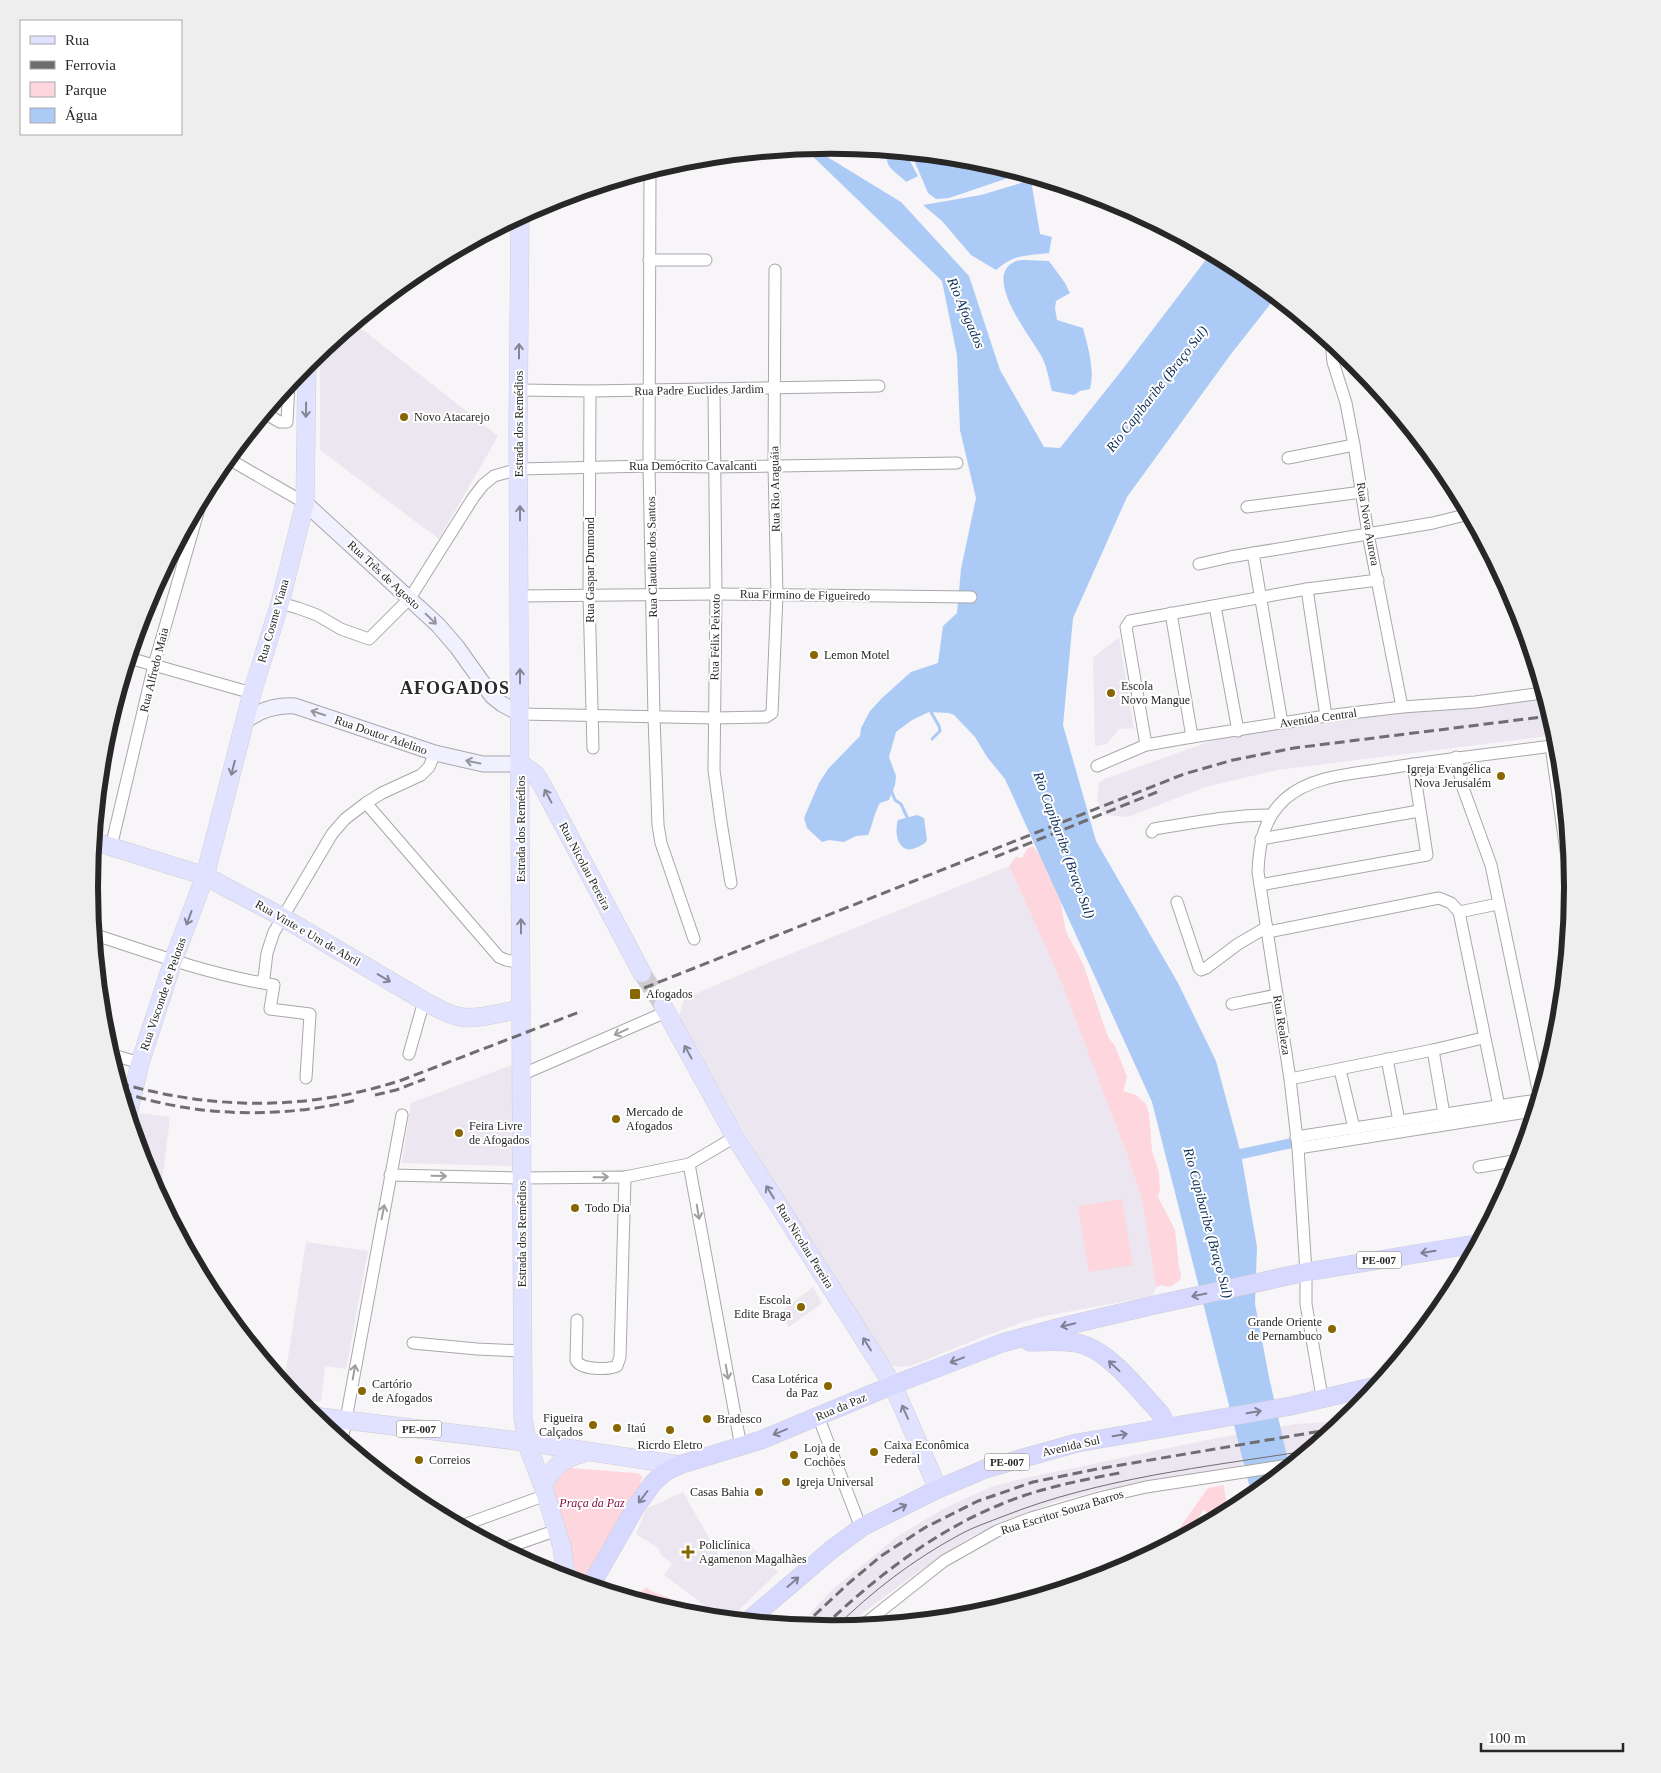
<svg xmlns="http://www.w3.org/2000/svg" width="1661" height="1773" font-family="'Times New Roman',serif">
<rect width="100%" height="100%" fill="#f7f5f8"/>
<g fill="#ebe6ef">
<polygon points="354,323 498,436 439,539 320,450 320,351"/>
<polygon points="1119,637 1134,730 1131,728 1119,729 1107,744 1095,746 1093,658"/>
<polygon points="1544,695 1556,735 1277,770 1205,787 1128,817 1105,815 1097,801 1099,782 1105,779 1211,741 1257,729"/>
<polygon points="1009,866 1062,984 1126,1152 1142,1199 1156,1287 1152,1296 1035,1318 985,1336 913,1365 900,1367 893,1366 871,1342 740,1125 679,1016 684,999 746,972"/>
<polygon points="512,1065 512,1166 402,1163 411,1103"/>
<polygon points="139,1113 170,1117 160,1199 145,1170 134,1135"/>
<polygon points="306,1242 368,1251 346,1369 325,1366 321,1402 296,1399 284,1384"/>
<polygon points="813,1287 822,1303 789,1327 780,1312"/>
<polygon points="1343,1421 1300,1456 1201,1475 1099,1490 1049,1504 970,1537 915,1574 844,1627 821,1627 810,1613 833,1589 898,1536 945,1508 991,1487 1021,1479 1207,1440 1296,1424"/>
<polygon points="683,1492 721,1559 744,1539 778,1572 731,1618 720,1617 664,1575 672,1564 662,1556 658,1548 636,1534 646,1509"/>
</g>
<g fill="#fed6de">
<polygon points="1033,846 1042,859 1060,899 1066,932 1083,964 1108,1037 1115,1046 1127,1077 1123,1091 1136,1095 1146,1104 1149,1113 1152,1151 1159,1172 1160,1189 1158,1197 1175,1230 1179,1267 1181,1274 1180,1280 1170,1287 1162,1285 1156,1287 1142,1199 1126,1152 1062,984 1009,866 1016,857 1022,858 1028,848"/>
<polygon points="1122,1199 1133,1265 1089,1272 1078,1206"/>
<polygon points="571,1468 635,1473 640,1474 642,1477 640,1486 586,1584 578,1581 567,1535 551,1486 564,1469"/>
<polygon points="1224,1485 1227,1511 1216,1518 1210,1517 1204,1509 1189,1532 1169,1543 1208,1488"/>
<path d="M646,1587C653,1593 657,1593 665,1596C672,1597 676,1607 678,1612L637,1599L639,1592L644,1590Z"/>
</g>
<g fill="#abcaf5">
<path d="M803,147H811L901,202L969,276L1000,370L1044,447L1060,448L1122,370L1211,253L1243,270L1276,297L1231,354L1127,497L1073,618L1063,725L1096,841L1178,983L1216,1061L1241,1154L1257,1247L1255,1304L1269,1377L1289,1465L1252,1496L1152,1102L1005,779L987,757L975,737L954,715L949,713L929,712L912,720L896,732L889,757L896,776L895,785L889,800L880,803C874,813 873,824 868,835L856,836L844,842L829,840L822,842L807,828L804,818L819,783L828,769L860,736L861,728L870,711L882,698L911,672L938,663L943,626L957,613L961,569L976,498L960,430L957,355L942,281Z"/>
<path d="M878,149L905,152L918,176L906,182C899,174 885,168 887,156L884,157Z"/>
<polygon points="911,153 975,159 1006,168 1008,177 1005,179 949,198 936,199 928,193"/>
<path d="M1031,180L1040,234L1052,237L1049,253C1025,256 1015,254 996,270L971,255L942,221L923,205L981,195Z"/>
<path d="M1025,260L1049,261L1065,283L1070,293L1056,301L1055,309L1057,320L1083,328C1088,347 1095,370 1090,389L1080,391L1074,395L1052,391C1049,380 1047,367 1042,357C1032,338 982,278 1014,262C1017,260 1022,260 1025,260Z"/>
<path d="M917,815L924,818L927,840L925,843C920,846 912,851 906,849C896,845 895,829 898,820Z"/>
</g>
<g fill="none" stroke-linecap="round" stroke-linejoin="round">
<g stroke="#abcaf5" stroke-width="3">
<polyline points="932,739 940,731 939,726 931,712 932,708"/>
<polyline points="891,790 895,800 901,804 907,817"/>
</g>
<polyline stroke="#abcaf5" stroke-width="10" points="1241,1154 1292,1143"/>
<polyline stroke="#ceccce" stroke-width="18" stroke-dasharray="18 9" stroke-linecap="butt" points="642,973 663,1006"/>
<g stroke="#a9a7aa" stroke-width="13">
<g id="minor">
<polyline points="650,170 649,466 654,717 658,825 661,843 694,939"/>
<polyline points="649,260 706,260"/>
<polyline points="1331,342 1333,362 1346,403 1354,445 1368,534 1402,707"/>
<polyline points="714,389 716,594 714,770 721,822 731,883"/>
<polyline points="519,390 590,391 879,386"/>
<polyline points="590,391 589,595 593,748"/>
<polyline points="264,413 280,422 287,422 289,383"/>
<polyline points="227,458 305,503"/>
<polyline points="1288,458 1354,445"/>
<polyline points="1247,507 1362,492"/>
<polyline points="1253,553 1282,723"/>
<polyline points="1199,564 1230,557 1433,523 1469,514"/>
<polyline points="1307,589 1326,716"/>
<polyline points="520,596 716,594 971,597"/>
<polyline points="280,603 298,608 317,615 341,629 369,639 410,598 473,498 483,485 494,476 519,469 649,466 714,467 957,463"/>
<polyline points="1215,606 1238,731"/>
<polyline points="1171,613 1192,737"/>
<polyline points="129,658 252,693"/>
<polyline points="521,714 714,718 766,717 772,713 777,595 774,466 775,270"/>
<polyline points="1146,745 1126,627 1130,621 1307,589 1378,580"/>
<polyline points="1551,746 1572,893"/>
<polyline points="1456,757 1463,788 1491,865 1539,1094"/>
<polyline points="1097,766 1146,745 1192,737 1326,716 1402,707 1475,702 1543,693"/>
<polyline points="366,803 499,957 506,960 521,963"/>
<path d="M1152,832L1154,829C1192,823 1231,815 1270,815"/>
<polyline points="1261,839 1419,811"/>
<polyline points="111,847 154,665 203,495"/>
<polyline points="1260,885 1427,855 1413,764"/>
<polyline points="1177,902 1199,968 1201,970 1206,968 1238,944 1267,927"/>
<polyline points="1459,912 1498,904"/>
<polyline points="1268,932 1439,898 1451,903 1459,912 1499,1106"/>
<path d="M93,934C153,954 212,975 274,985L270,1009L310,1014L306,1078"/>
<polyline points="260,982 264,978 267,953 274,932 332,834 345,819 366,803 382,793 421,775 429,767 435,753"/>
<polyline points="1232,1004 1277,995"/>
<polyline points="1433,1050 1444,1114"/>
<polyline points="110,1054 140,1063"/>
<polyline points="409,1054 424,1001"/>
<polyline points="1387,1059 1399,1121"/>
<polyline points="1340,1070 1354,1128"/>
<polyline points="521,1075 666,1012"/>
<polyline points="1290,1079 1433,1050 1483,1038"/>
<polyline points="1296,1137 1537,1100"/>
<polyline points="1298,1148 1534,1111"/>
<polyline points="689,1164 741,1447"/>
<polyline points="1479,1167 1519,1160"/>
<polyline points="390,1175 522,1178 625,1177 689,1164 735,1137"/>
<path d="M577,1320L576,1360C580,1370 608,1370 617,1366L620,1357L625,1177"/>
<polyline points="413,1343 477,1349 522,1351"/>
<path d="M1322,1397L1306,1304V1272L1298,1148L1290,1079L1258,872C1259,845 1263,819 1285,799C1312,775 1354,774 1389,768C1445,759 1502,753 1558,745"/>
<polyline points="818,1416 861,1528"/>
<polyline points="342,1441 402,1115"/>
<polyline points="461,1526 546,1495"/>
<polyline points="503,1549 557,1530"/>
<polyline points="863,1625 944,1561 997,1531 1031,1518 1099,1498 1146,1487 1289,1465"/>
</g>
</g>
<g stroke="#a9a7aa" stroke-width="17">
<g id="secondary">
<polyline points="305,503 438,625 457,647 492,696 502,704 521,714"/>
<path d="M245,721C260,710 277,705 295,706L435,753L483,764H521"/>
</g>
</g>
<g stroke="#d0cfd0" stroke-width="19">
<g id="primary">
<polyline points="520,215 518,430 523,1417 527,1444 543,1486 562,1547 566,1578"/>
<polyline points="521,764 535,774 541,783 642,973"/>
<path d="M93,841L205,876L282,917L424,1001C435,1007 448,1015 461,1017C478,1020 503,1012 521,1009"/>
<polyline points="663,1006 735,1137 893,1385 938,1489"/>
<polyline points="128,1114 140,1063 173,961 205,876 252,693 280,603 305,503 307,361"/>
<polyline points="312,1416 526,1442 679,1465"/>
<path d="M543,1486C554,1465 563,1459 586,1452"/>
</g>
</g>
<g stroke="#d0cfd0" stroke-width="19">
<g id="trunk">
<path d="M1030,1342C1047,1342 1065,1340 1081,1344C1111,1352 1140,1392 1160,1413C1164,1419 1165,1422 1162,1428"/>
<polyline points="591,1585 635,1508 653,1483 665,1472 679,1465 761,1440 893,1385 1002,1343 1061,1327 1150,1306 1306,1272 1476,1244"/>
<polyline points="749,1620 831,1550 862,1527 938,1489 985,1469 1077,1443 1291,1406 1376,1386"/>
</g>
</g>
<use href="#minor" stroke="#fff" stroke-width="11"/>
<use href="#secondary" stroke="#f0f0ff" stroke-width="15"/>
<use href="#primary" stroke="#e0e2ff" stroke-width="18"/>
<use href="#trunk" stroke="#d6d8ff" stroke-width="18"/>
<path stroke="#6f6d6f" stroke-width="1" d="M835,1628C872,1591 913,1560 959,1535C973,1527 989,1522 1004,1516C1100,1478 1205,1467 1306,1451"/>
<g stroke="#6f6d6f" stroke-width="3" stroke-dasharray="10 5" stroke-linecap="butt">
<polyline points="995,857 1157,792"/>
<polyline points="644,988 1184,774 1233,760 1294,748 1550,716"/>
<path d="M119,1083C213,1110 308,1111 402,1080L582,1011"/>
<path d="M122,1092C195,1117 281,1119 356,1100"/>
<polyline points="375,1095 396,1090 425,1079"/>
<polyline points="803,1626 849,1583 881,1556 926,1527 978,1501 1033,1482 1097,1469 1333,1429"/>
<path d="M823,1627C880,1573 945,1523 1020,1497C1054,1485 1089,1479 1124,1472"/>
</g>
</g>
<defs><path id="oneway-shaft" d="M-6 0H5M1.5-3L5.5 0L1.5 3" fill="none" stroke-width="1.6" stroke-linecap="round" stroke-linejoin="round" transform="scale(1.25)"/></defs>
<g stroke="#848494">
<use href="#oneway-shaft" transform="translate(519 351) rotate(-90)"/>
<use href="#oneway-shaft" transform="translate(306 410) rotate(91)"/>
<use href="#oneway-shaft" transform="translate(520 513) rotate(-90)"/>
<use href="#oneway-shaft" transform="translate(520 676) rotate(-90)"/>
<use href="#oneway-shaft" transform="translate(233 768) rotate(104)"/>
<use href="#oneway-shaft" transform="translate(548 796) rotate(-118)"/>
<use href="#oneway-shaft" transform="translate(189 918) rotate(110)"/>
<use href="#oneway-shaft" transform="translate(521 926) rotate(-90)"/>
<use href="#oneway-shaft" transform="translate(384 978) rotate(31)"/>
<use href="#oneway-shaft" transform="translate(688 1052) rotate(-119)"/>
<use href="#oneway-shaft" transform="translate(770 1192) rotate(-122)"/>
<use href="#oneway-shaft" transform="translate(867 1344) rotate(-122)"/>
<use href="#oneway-shaft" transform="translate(905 1412) rotate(-114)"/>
</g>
<g stroke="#96969e">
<use href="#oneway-shaft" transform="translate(431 619) rotate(44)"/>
<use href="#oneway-shaft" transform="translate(318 713) rotate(-162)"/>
<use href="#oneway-shaft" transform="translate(473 762) rotate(-168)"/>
</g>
<g stroke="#9e9e9e">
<use href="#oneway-shaft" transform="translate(621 1032) rotate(156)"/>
<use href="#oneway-shaft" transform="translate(439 1176) rotate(1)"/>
<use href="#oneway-shaft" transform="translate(601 1177) rotate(-1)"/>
<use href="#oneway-shaft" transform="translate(383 1212) rotate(-79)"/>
<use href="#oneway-shaft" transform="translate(698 1212) rotate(80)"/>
<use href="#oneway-shaft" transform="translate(354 1372) rotate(-80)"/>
<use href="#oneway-shaft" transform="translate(727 1372) rotate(80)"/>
</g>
<g stroke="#7f8094">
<use href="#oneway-shaft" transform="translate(1428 1252) rotate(171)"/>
<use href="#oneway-shaft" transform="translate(1199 1295) rotate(168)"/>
<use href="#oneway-shaft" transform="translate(1068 1325) rotate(167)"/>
<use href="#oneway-shaft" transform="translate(957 1360) rotate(159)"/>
<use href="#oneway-shaft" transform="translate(1114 1366) rotate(-137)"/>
<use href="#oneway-shaft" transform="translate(1254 1412) rotate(-10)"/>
<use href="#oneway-shaft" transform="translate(780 1432) rotate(158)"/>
<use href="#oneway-shaft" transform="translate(1120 1435) rotate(-10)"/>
<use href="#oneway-shaft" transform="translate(643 1497) rotate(127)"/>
<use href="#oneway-shaft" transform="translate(900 1508) rotate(-26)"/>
<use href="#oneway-shaft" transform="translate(793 1582) rotate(-41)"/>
</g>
<g fill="#886703" stroke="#fff" stroke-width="2">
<circle cx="404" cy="417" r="5"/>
<circle cx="814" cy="655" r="5"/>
<circle cx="1111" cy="693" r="5"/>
<circle cx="1501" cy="776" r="5"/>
<rect x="629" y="988" width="12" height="12" rx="2.5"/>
<circle cx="616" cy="1119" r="5"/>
<circle cx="459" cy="1133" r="5"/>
<circle cx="575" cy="1208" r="5"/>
<circle cx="801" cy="1307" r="5"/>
<circle cx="1332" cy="1329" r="5"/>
<circle cx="828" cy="1386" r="5"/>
<circle cx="362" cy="1391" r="5"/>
<circle cx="707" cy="1419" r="5"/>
<circle cx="593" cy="1425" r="5"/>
<circle cx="617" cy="1428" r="5"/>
<circle cx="670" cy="1430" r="5"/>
<circle cx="874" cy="1452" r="5"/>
<circle cx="794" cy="1455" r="5"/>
<circle cx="419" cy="1460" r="5"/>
<circle cx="786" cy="1482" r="5"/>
<circle cx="759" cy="1492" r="5"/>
<path d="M685.5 1544.5h5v5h5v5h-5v5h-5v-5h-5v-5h5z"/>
</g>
<g text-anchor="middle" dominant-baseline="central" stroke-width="4" stroke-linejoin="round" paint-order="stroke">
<g fill="#fff" stroke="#686868" stroke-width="1">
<rect x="1356.5" y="1251.5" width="45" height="17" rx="4"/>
<rect x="396.5" y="1420.5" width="45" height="17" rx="4"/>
<rect x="984.5" y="1453.5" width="45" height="17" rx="4"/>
</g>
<g font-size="11" font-weight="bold" fill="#282728">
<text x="1379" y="1260">PE-007</text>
<text x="419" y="1429">PE-007</text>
<text x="1007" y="1462">PE-007</text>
</g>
<g font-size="12" fill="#282728" stroke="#fff">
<text transform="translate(699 390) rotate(-1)">Rua Padre Euclides Jardim</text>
<text transform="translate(519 424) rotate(-90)">Estrada dos Remédios</text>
<text x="693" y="466">Rua Demócrito Cavalcanti</text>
<text transform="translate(775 489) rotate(-91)">Rua Rio Araguáia</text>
<text transform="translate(1368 524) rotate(80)">Rua Nova Aurora</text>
<text transform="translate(652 557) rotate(-91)">Rua Claudino dos Santos</text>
<text transform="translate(590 570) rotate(-90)">Rua Gaspar Drumond</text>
<text transform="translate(384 575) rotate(43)">Rua Três de Agosto</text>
<text transform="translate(805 595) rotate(1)">Rua Firmino de Figueiredo</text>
<text transform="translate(273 621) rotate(-74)">Rua Cosme Viana</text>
<text transform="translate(715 637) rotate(-89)">Rua Félix Peixoto</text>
<text transform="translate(154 670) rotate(-76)">Rua Alfredo Maia</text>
<text transform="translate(1318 718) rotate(-8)">Avenida Central</text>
<text transform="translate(381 735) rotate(19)">Rua Doutor Adelino</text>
<text transform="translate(521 829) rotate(-90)">Estrada dos Remédios</text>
<text transform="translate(585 866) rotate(62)">Rua Nicolau Pereira</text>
<text transform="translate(308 933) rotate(30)">Rua Vinte e Um de Abril</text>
<text transform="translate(163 994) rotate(-71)">Rua Visconde de Pelotas</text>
<text transform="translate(1282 1025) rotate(81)">Rua Realeza</text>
<text transform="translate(522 1234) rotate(-90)">Estrada dos Remédios</text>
<text transform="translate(805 1246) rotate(58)">Rua Nicolau Pereira</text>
<text transform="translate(841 1407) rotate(-23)">Rua da Paz</text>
<text transform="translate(1071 1446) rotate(-13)">Avenida Sul</text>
<text transform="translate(1062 1512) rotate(-17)">Rua Escritor Souza Barros</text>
</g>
<g font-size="12" fill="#282728" stroke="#fff" text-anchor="start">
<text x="414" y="417">Novo Atacarejo</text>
<text x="824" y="655">Lemon Motel</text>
<text x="1121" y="686">Escola<tspan x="1121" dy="14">Novo Mangue</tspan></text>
<text x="1491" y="769" text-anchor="end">Igreja Evangélica<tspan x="1491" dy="14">Nova Jerusalém</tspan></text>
<text x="646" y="994">Afogados</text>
<text x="626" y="1112">Mercado de<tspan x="626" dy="14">Afogados</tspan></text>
<text x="469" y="1126">Feira Livre<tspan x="469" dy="14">de Afogados</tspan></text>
<text x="585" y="1208">Todo Dia</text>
<text x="791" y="1300" text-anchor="end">Escola<tspan x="791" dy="14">Edite Braga</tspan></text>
<text x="1322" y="1322" text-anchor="end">Grande Oriente<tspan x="1322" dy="14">de Pernambuco</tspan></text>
<text x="818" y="1379" text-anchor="end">Casa Lotérica<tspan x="818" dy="14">da Paz</tspan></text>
<text x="372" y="1384">Cartório<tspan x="372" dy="14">de Afogados</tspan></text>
<text x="583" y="1418" text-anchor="end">Figueira<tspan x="583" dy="14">Calçados</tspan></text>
<text x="717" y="1419">Bradesco</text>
<text x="627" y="1428">Itaú</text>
<text x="670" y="1445" text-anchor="middle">Ricrdo Eletro</text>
<text x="884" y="1445">Caixa Econômica<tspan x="884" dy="14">Federal</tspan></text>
<text x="804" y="1448">Loja de<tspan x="804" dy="14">Cochões</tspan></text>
<text x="429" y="1460">Correios</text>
<text x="796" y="1482">Igreja Universal</text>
<text x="749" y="1492" text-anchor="end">Casas Bahia</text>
<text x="699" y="1545">Policlínica<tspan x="699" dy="14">Agamenon Magalhães</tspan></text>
</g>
<g font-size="12" font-style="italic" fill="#7d0d3a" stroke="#fff">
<text x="592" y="1503">Praça da Paz</text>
</g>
<g font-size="14" font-style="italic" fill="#0d2e59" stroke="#fff">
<text transform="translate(966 313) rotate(67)">Rio Afogados</text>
<text transform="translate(1157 389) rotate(-52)">Rio Capibaribe (Braço Sul)</text>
<text transform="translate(1064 845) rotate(70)">Rio Capibaribe (Braço Sul)</text>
<text transform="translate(1208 1223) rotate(75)">Rio Capibaribe (Braço Sul)</text>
</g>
<g font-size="18" font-weight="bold" letter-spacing="1" fill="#2a292b" stroke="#fff">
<text x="455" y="688">AFOGADOS</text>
</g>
</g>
<path d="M0 0H1661V1773H0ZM98 887a733 733 0 1 1 1466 0a733 733 0 1 1-1466 0Z" fill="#eee" fill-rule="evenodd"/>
<path fill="none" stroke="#282728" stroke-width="6" d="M98 887a733 733 0 1 1 1466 0a733 733 0 1 1-1466 0Z"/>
<rect x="20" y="20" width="162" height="115" fill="#ffffff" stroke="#a9a9a9"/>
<rect x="30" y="36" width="25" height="8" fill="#e0e2ff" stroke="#a9a9a9"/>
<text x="65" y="45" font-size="15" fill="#282728">Rua</text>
<rect x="30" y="61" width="25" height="8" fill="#6f6d6f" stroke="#a9a9a9"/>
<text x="65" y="70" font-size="15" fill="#282728">Ferrovia</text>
<rect x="30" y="82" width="25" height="15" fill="#fed6de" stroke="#a9a9a9"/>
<text x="65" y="95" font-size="15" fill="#282728">Parque</text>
<rect x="30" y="108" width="25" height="15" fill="#abcaf5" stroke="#a9a9a9"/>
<text x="65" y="120" font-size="15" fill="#282728">Água</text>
<path d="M1481 1743v8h142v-8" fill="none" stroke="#282728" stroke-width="2.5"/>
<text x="1488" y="1743" font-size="15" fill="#282728" stroke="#ffffff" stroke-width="4" paint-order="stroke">100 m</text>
</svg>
